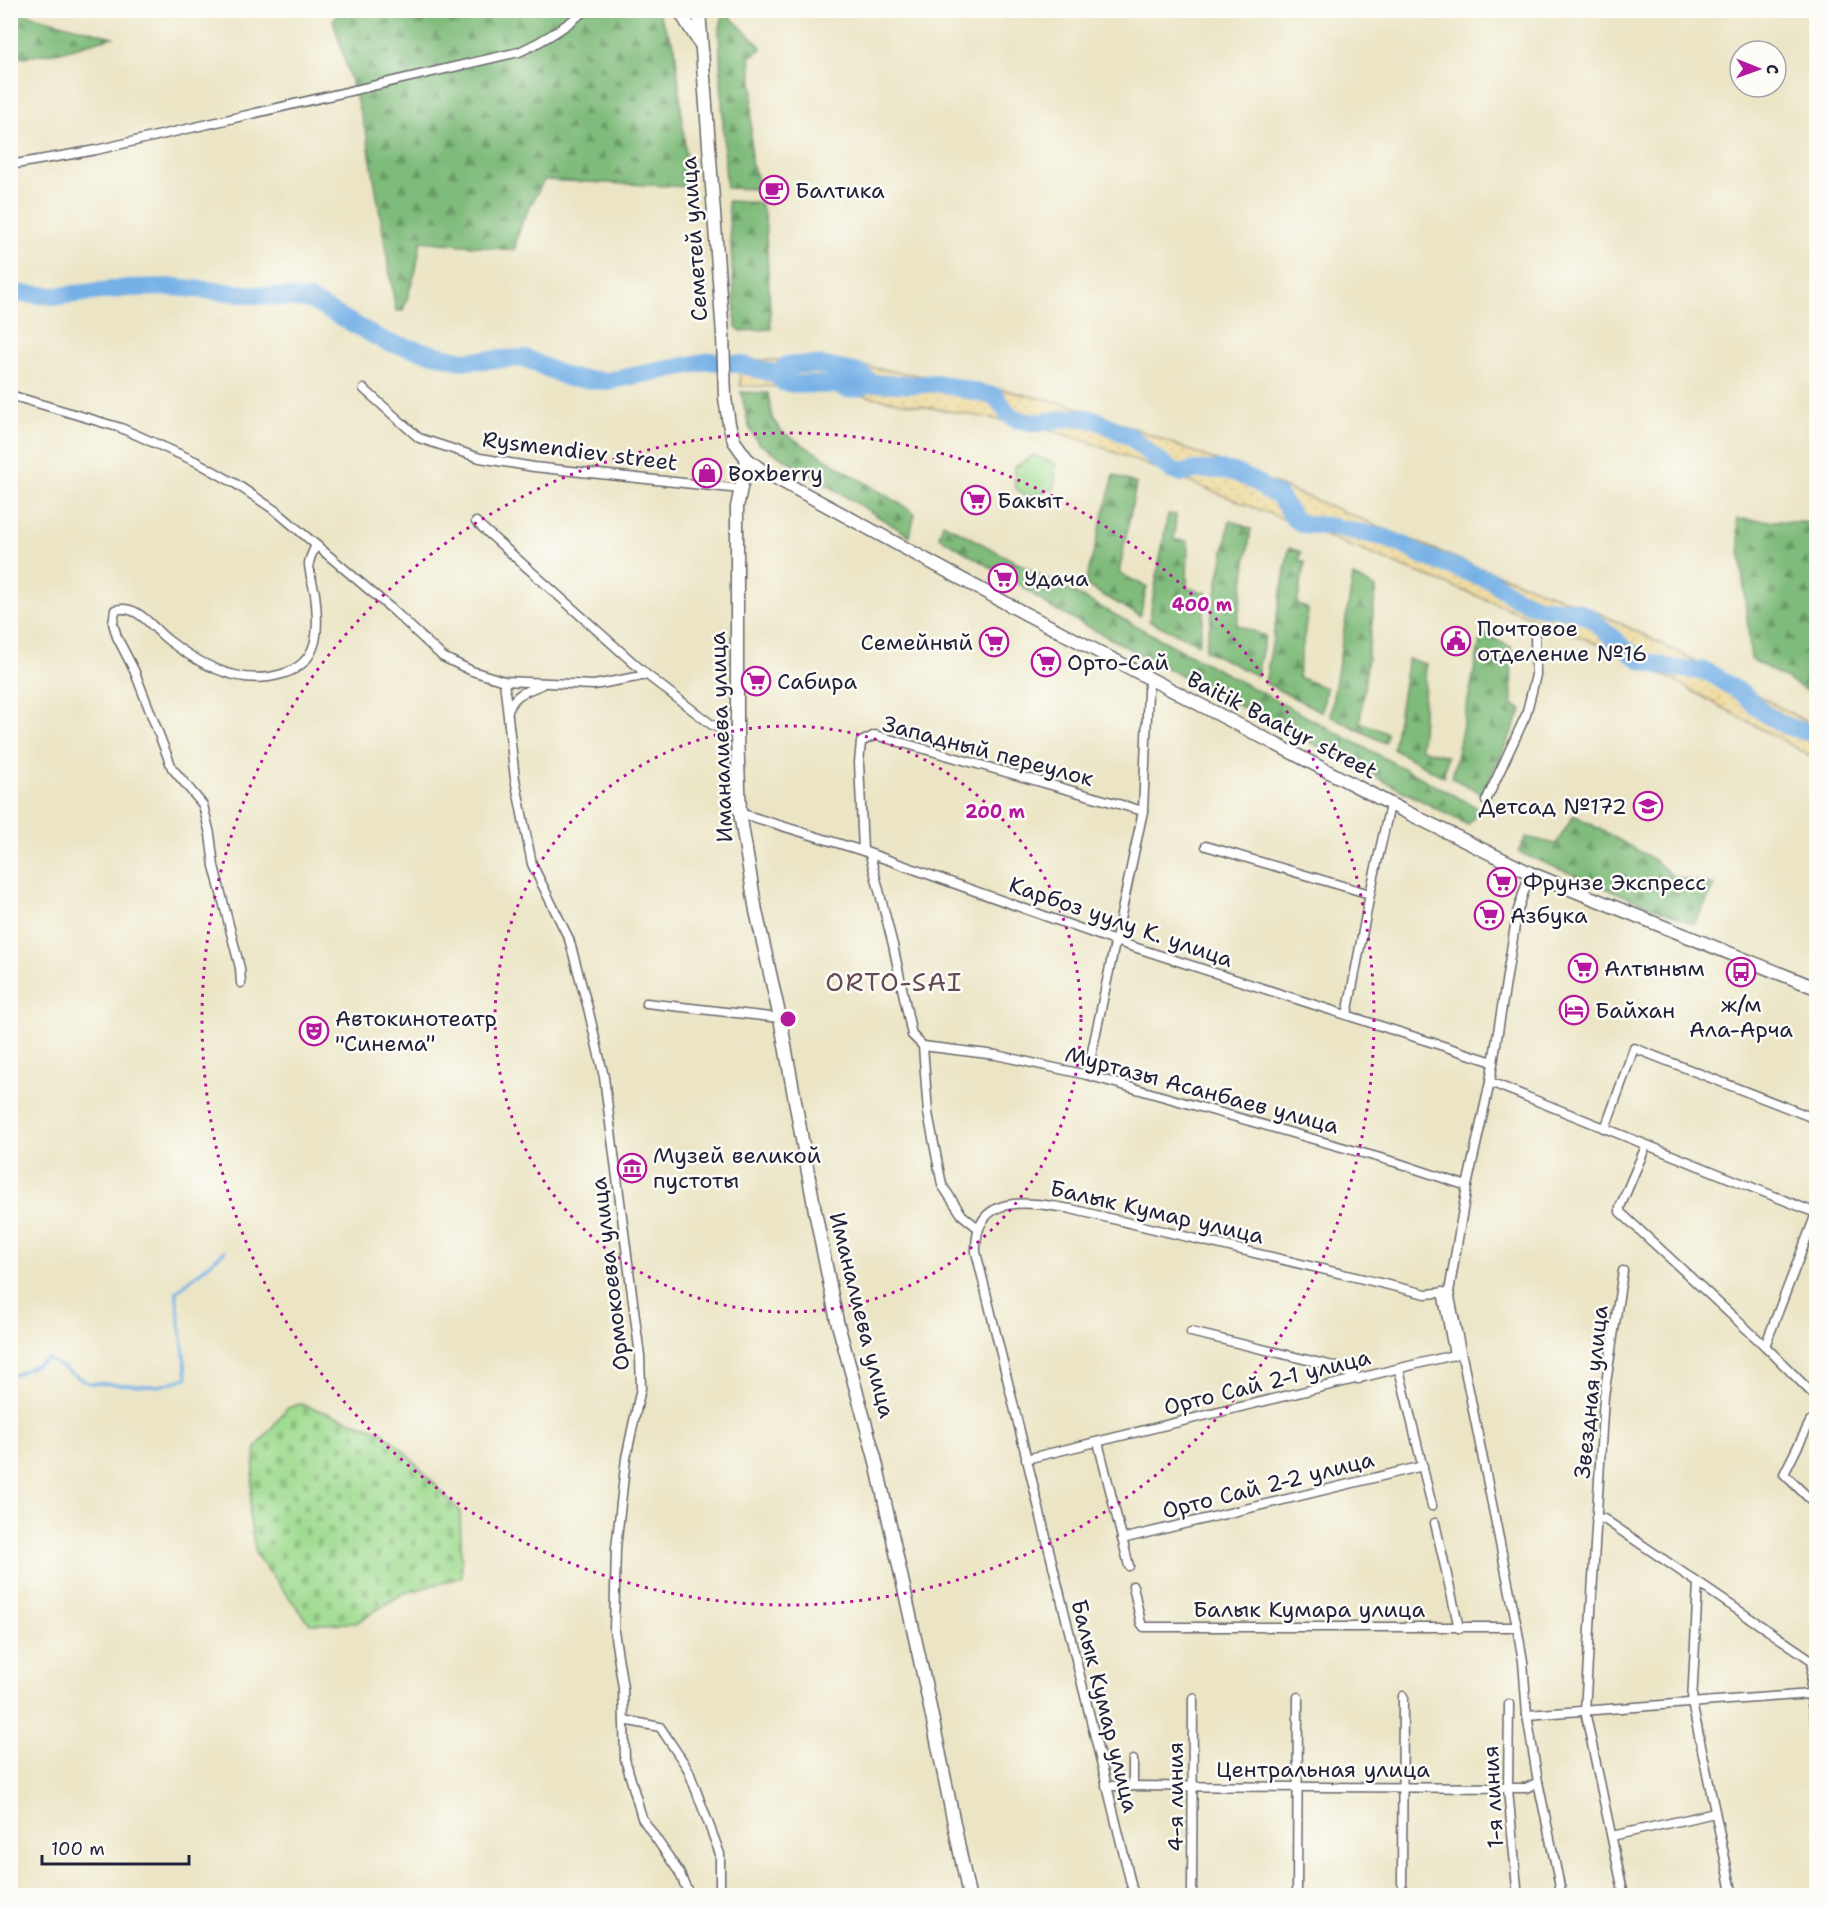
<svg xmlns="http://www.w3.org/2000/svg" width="1827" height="1906" font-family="'Shantell Sans',sans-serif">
<defs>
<pattern id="forest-firs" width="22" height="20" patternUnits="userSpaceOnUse" patternTransform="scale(1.5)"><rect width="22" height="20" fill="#7fbb7a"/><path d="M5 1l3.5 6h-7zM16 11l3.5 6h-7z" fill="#689865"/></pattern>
<pattern id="sand-dots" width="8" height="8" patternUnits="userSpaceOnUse" patternTransform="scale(1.5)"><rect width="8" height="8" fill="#eeda9e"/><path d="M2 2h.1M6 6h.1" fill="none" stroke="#ccbb89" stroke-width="1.8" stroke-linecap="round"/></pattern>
<pattern id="cemetery-stones" width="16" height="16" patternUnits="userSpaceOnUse" patternTransform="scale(1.5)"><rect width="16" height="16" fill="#9fdb90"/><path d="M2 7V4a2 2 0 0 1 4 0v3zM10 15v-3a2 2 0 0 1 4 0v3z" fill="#89bc7d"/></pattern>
</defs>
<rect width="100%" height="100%" fill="#fdfcf7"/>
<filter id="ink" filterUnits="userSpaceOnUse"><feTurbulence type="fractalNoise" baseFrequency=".0167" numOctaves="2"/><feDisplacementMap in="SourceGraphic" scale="12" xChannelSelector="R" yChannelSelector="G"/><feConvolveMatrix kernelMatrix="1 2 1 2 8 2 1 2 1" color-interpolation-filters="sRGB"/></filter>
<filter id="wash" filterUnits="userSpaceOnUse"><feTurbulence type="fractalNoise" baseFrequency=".008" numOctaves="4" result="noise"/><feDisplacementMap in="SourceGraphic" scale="24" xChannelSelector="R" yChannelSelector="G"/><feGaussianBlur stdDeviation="1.35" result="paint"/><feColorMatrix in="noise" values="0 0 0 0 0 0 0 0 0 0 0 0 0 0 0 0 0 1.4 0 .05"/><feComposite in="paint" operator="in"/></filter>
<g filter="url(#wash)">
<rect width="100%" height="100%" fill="#ebe5c5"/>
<polygon fill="#9fdb90" stroke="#607e66" stroke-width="1.5" points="1034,455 1056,464 1054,489 1026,497 1015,487 1014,468"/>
<g fill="url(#forest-firs)" stroke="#506e5a" stroke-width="1.5">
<polygon points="341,10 657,11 675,47 689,187 544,180 522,222 514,250 421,241 416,270 403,311 396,311 367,136 333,20"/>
<polygon points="10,11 23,11 22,13 113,37 60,52 11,59"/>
<polygon points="724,11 762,48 750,57 753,91 751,120 751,162 762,189 726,188 719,32"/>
<polygon points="728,201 760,203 765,215 771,329 741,331 736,327"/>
<polygon points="741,392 768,393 772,418 782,432 915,513 910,536 758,443 749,427"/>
<polygon points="1114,475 1136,484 1119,573 1147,587 1140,616 1085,585"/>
<polygon points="1168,514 1176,515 1174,540 1188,541 1187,588 1207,593 1199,644 1149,621"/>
<polygon points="1737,519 1816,523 1816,696 1751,659"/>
<polygon points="1230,520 1251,529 1237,625 1265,636 1257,676 1205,650"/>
<polygon points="943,523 1480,809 1468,825 1050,607 1019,584 939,537"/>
<polygon points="1289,548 1301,552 1299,560 1305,562 1297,604 1308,609 1298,677 1326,688 1322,712 1265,683"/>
<polygon points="1353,576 1376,588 1360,722 1387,733 1385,743 1330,716"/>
<polygon points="1482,632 1511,647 1512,704 1522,710 1483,794 1452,778"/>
<polygon points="1408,659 1426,664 1421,749 1447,756 1444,777 1393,749"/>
<polygon points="1574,815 1655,860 1672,876 1715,886 1694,924 1518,852 1526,837 1556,844"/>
</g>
<polygon fill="url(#sand-dots)" stroke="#887e6c" stroke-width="1.5" points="739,360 825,360 990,387 1063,403 1098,414 1271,482 1473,565 1591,609 1680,653 1816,727 1816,759 1667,677 1600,645 1086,441 1039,427 842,392 807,387 740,386"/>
<polygon fill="url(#cemetery-stones)" stroke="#607e66" stroke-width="1.5" points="300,1404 382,1431 404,1451 460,1511 462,1577 402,1594 356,1623 310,1624 256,1555 249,1515 256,1448 287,1408"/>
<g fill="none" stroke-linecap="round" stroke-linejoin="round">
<polyline stroke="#74b0e6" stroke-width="3" points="10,1377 48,1359 88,1383 159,1386 187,1378 176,1292 225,1251"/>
<g stroke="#74b0e6" stroke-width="18">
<polyline points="10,293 58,296 128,288 174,287 310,300 386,342 462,361 525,358 569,378 607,381 710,361 739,364 776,374 787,365 819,365 860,373 872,383 916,385 936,383 989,395 996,397 1008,414 1015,419 1035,423 1077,417 1096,420 1131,437 1150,454 1173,471 1183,473 1195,470 1222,470 1234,472 1258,483 1267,491 1278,495 1294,519 1303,524 1328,526 1383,537 1403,545 1421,555 1492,581 1514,597 1538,607 1576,611 1591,618 1624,648 1643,661 1672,668 1704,671 1713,675 1743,694 1765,714 1786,726 1816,735"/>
<polyline points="776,374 783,382 797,384 836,385 847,389 857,388 872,383"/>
</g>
</g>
</g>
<g filter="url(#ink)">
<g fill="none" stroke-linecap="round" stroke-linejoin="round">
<g stroke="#68666b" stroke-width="11">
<g id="street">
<path d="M10,165L96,150L519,52C543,41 565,28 585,10"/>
<polyline points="364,389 419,438 480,458 534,467 740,489"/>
<polyline points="10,395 121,428 197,462 236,484 276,511 394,611 443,657 472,671 504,681 594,685 647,675 712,725 737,735"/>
<polyline points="476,522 647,675"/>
<polyline points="504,681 515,779 532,864 569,939 588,1008 604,1077 640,1356 641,1388 626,1458 616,1548 614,1631 623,1688 625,1759 642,1818 679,1872 690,1896"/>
<path d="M509,709C514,694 527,691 541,685"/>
<polyline points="1486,801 1526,715 1536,675 1535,636"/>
<polyline points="740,813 863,851 1115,941 1493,1062"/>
<polyline points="1206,846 1370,894"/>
<polyline points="863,851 859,763 861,742 875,735 1143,811"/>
<polyline points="870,855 893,945 912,1035 923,1046"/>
<path d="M241,983L240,968L214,866L210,834L203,805L172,768L134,670L117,637L113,623L115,610C139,604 151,627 168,640C200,665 241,687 282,674C321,663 319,628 315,594C313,584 309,573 309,563C310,557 313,551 316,545"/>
<polyline points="646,1003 780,1018"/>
<polyline points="1347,1015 1370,894 1390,805"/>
<polyline points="923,1046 996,1055 1087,1075 1398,1163 1467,1186"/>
<polyline points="923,1046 928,1113 942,1185 962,1215 978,1228"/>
<polyline points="1087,1075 1143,811 1148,691 1150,680"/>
<polyline points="1490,1082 1816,1213"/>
<polyline points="1605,1129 1634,1048 1816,1119"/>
<polyline points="1646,1146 1620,1207 1620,1212 1765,1346 1816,1397"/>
<polyline points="1623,1271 1604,1396 1585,1711 1624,1896"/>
<polyline points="1449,1292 1517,1627 1523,1661 1527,1715 1538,1782 1562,1896"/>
<polyline points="1191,1332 1337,1367 1359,1379"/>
<polyline points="1765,1346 1816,1214"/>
<polyline points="1399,1369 1432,1506"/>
<polyline points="1810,1422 1784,1474 1816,1505"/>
<polyline points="1098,1442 1129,1566"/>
<polyline points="1026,1459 1454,1355 1442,1292"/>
<polyline points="1596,1518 1604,1519 1813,1661 1810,1694 1816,1725"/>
<polyline points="1435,1523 1459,1628"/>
<polyline points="1122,1539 1423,1466"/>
<polyline points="1698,1583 1692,1703 1733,1896"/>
<polyline points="1133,1586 1141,1623 1144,1627 1517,1627"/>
<polyline points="1509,1704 1508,1789 1517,1888"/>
<polyline points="1527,1715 1810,1694"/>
<polyline points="624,1720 660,1727 688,1769 720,1854 720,1896"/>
<polyline points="1106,1786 1526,1788 1538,1782"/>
<polyline points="1133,1786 1133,1760"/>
<polyline points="1612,1836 1715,1813"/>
<polyline points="1402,1883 1403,1696"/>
<polyline points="1297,1895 1298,1697"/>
<path d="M1134,1896L976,1252C974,1191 1029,1202 1071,1209L1426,1294L1449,1292L1467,1186L1490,1082L1517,913L1530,873"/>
<polyline points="1192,1896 1193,1698"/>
</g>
</g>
<g stroke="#68666b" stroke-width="15">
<g id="secondary">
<polyline points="679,10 699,42"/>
<polyline points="699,10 723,335 725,398 729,424 734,441 747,459 763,471 1026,614 1402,810 1530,873 1816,988"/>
<polyline points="747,459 737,507 737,735 740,813 756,911 780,1018 815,1211 837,1321 875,1458 925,1683 969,1896"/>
</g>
</g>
<use href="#street" stroke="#fff" stroke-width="8"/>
<use href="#secondary" stroke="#fff" stroke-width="12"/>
</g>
</g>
<g fill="none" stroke="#b5179e" stroke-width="3" stroke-dasharray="3 6">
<circle cx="788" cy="1019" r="293"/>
<circle cx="788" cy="1019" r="586"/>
</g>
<defs>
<g id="cafe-ring" transform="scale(1.5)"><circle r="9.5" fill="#fdfcf7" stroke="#b5179e" stroke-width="1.5"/><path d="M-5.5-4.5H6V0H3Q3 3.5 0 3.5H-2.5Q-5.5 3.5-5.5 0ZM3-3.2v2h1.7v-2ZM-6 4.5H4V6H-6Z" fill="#b5179e"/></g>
<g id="shop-ring" transform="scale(1.5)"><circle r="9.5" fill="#fdfcf7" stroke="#b5179e" stroke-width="1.5"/><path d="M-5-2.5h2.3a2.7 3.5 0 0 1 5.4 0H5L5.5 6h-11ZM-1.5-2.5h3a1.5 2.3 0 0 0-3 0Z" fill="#b5179e"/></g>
<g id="supermarket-ring" transform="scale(1.5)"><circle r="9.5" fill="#fdfcf7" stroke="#b5179e" stroke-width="1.5"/><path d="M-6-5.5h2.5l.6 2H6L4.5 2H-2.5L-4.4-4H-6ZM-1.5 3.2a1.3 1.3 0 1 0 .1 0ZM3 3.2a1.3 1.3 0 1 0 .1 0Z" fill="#b5179e"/></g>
<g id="civic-ring" transform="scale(1.5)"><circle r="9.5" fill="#fdfcf7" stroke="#b5179e" stroke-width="1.5"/><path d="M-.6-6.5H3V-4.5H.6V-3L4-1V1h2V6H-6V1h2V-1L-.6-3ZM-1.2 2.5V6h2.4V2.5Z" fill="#b5179e"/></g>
<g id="school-ring" transform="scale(1.5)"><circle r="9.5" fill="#fdfcf7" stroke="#b5179e" stroke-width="1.5"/><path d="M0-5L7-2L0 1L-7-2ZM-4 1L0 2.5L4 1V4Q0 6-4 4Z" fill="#b5179e"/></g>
<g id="bus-ring" transform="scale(1.5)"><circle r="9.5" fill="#fdfcf7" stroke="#b5179e" stroke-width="1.5"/><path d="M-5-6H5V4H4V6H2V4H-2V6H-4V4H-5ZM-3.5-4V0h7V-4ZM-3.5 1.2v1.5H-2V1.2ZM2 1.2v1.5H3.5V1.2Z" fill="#b5179e"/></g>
<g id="hotel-ring" transform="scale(1.5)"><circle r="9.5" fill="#fdfcf7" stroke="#b5179e" stroke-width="1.5"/><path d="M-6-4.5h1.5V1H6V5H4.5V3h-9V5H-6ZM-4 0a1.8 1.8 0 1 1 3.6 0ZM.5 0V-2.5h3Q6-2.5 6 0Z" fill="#b5179e"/></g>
<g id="theatre-ring" transform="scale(1.5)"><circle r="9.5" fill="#fdfcf7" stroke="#b5179e" stroke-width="1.5"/><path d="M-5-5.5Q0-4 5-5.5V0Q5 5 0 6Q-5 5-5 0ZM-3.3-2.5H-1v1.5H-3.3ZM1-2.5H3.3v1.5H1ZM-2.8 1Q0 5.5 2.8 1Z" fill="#b5179e"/></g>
<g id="museum-ring" transform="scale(1.5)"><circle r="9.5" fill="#fdfcf7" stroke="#b5179e" stroke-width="1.5"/><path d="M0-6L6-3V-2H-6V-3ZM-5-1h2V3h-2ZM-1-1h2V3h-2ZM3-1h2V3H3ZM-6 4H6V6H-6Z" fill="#b5179e"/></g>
</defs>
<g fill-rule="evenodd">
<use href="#cafe-ring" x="774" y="190"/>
<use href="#shop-ring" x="707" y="473"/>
<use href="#supermarket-ring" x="976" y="500"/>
<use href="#supermarket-ring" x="1003" y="578"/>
<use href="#civic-ring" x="1456" y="641"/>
<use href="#supermarket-ring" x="994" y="642"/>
<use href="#supermarket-ring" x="1046" y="662"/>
<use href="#supermarket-ring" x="756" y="681"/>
<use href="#school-ring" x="1648" y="806"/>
<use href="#supermarket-ring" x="1502" y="882"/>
<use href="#supermarket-ring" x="1489" y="915"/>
<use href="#supermarket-ring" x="1583" y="968"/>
<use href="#bus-ring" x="1741" y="972"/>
<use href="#hotel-ring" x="1574" y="1010"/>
<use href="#theatre-ring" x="314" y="1031"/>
<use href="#museum-ring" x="632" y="1168"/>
</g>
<g text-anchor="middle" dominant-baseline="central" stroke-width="5" stroke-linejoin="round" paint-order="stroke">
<g font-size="22" fill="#22223b" stroke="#fdfcf7" text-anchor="start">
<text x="795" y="190">Балтика</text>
<text x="728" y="473">Boxberry</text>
<text x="997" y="500">Бакыт</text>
<text x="1024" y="578">Удача</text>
<text x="1477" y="628">Почтовое<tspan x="1477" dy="25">отделение №16</tspan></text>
<text x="973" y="642" text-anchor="end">Семейный</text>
<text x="1067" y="662">Орто-Сай</text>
<text x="777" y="681">Сабира</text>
<text x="1627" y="806" text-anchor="end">Детсад №172</text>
<text x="1523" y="882">Фрунзе Экспресс</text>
<text x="1510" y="915">Азбука</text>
<text x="1604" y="968">Алтыным</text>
<text x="1741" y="1004" text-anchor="middle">ж/м<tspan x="1741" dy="25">Ала-Арча</tspan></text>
<text x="1595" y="1010">Байхан</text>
<text x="335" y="1018">Автокинотеатр<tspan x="335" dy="25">"Синема"</tspan></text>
<text x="653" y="1155">Музей великой<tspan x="653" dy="25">пустоты</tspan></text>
</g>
<g font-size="22" fill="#22223b" stroke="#fdfcf7">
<text transform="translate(694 239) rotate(-94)">Семетей улица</text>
<text transform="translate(580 451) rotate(7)">Rysmendiev street</text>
<text transform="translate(1282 725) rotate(27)">Baitik Baatyr street</text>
<text transform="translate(721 737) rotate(-92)">Иманалиева улица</text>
<text transform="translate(988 751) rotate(15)">Западный переулок</text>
<text transform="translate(1121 922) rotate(19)">Карбоз уулу К. улица</text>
<text transform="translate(1202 1090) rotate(15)">Муртазы Асанбаев улица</text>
<text transform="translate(1157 1212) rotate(13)">Балык Кумар улица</text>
<text transform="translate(610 1274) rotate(-97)">Ормокоева улица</text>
<text transform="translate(862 1315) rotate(76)">Иманалиева улица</text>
<text transform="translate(1267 1382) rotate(-14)">Орто Сай 2-1 улица</text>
<text transform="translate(1591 1392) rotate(-84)">Звездная улица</text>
<text transform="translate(1268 1485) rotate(-14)">Орто Сай 2-2 улица</text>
<text x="1309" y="1609">Балык Кумара улица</text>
<text transform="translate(1105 1706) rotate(76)">Балык Кумар улица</text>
<text x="1323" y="1769">Центральная улица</text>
<text transform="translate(1175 1797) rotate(-90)">4-я линия</text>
<text transform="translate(1493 1797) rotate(-93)">1-я линия</text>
</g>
<g font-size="26" letter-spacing="1.5" fill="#644a55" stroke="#fdfcf7">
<text x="894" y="981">ORTO-SAI</text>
</g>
</g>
<circle cx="788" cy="1019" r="9" fill="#b5179e" stroke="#fdfcf7" stroke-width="3"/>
<g font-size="18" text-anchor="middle" font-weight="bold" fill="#b5179e" stroke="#fdfcf7" stroke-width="5" stroke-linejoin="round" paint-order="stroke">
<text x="1202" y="611">400 m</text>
<text x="995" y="818">200 m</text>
</g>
<rect width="1827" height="1906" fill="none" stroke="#fdfcf7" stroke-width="36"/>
<g transform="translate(1758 69) rotate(91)"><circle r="28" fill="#fdfcf7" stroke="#a5a5ac" stroke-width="1.5"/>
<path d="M0-4.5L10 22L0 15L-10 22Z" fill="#b5179e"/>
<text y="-9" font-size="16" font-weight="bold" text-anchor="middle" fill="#22223b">С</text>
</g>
<path d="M42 1855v9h147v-9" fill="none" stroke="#22223b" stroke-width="3"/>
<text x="51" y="1855" font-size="18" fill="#22223b" stroke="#fdfcf7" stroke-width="4.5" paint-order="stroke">100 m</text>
</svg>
